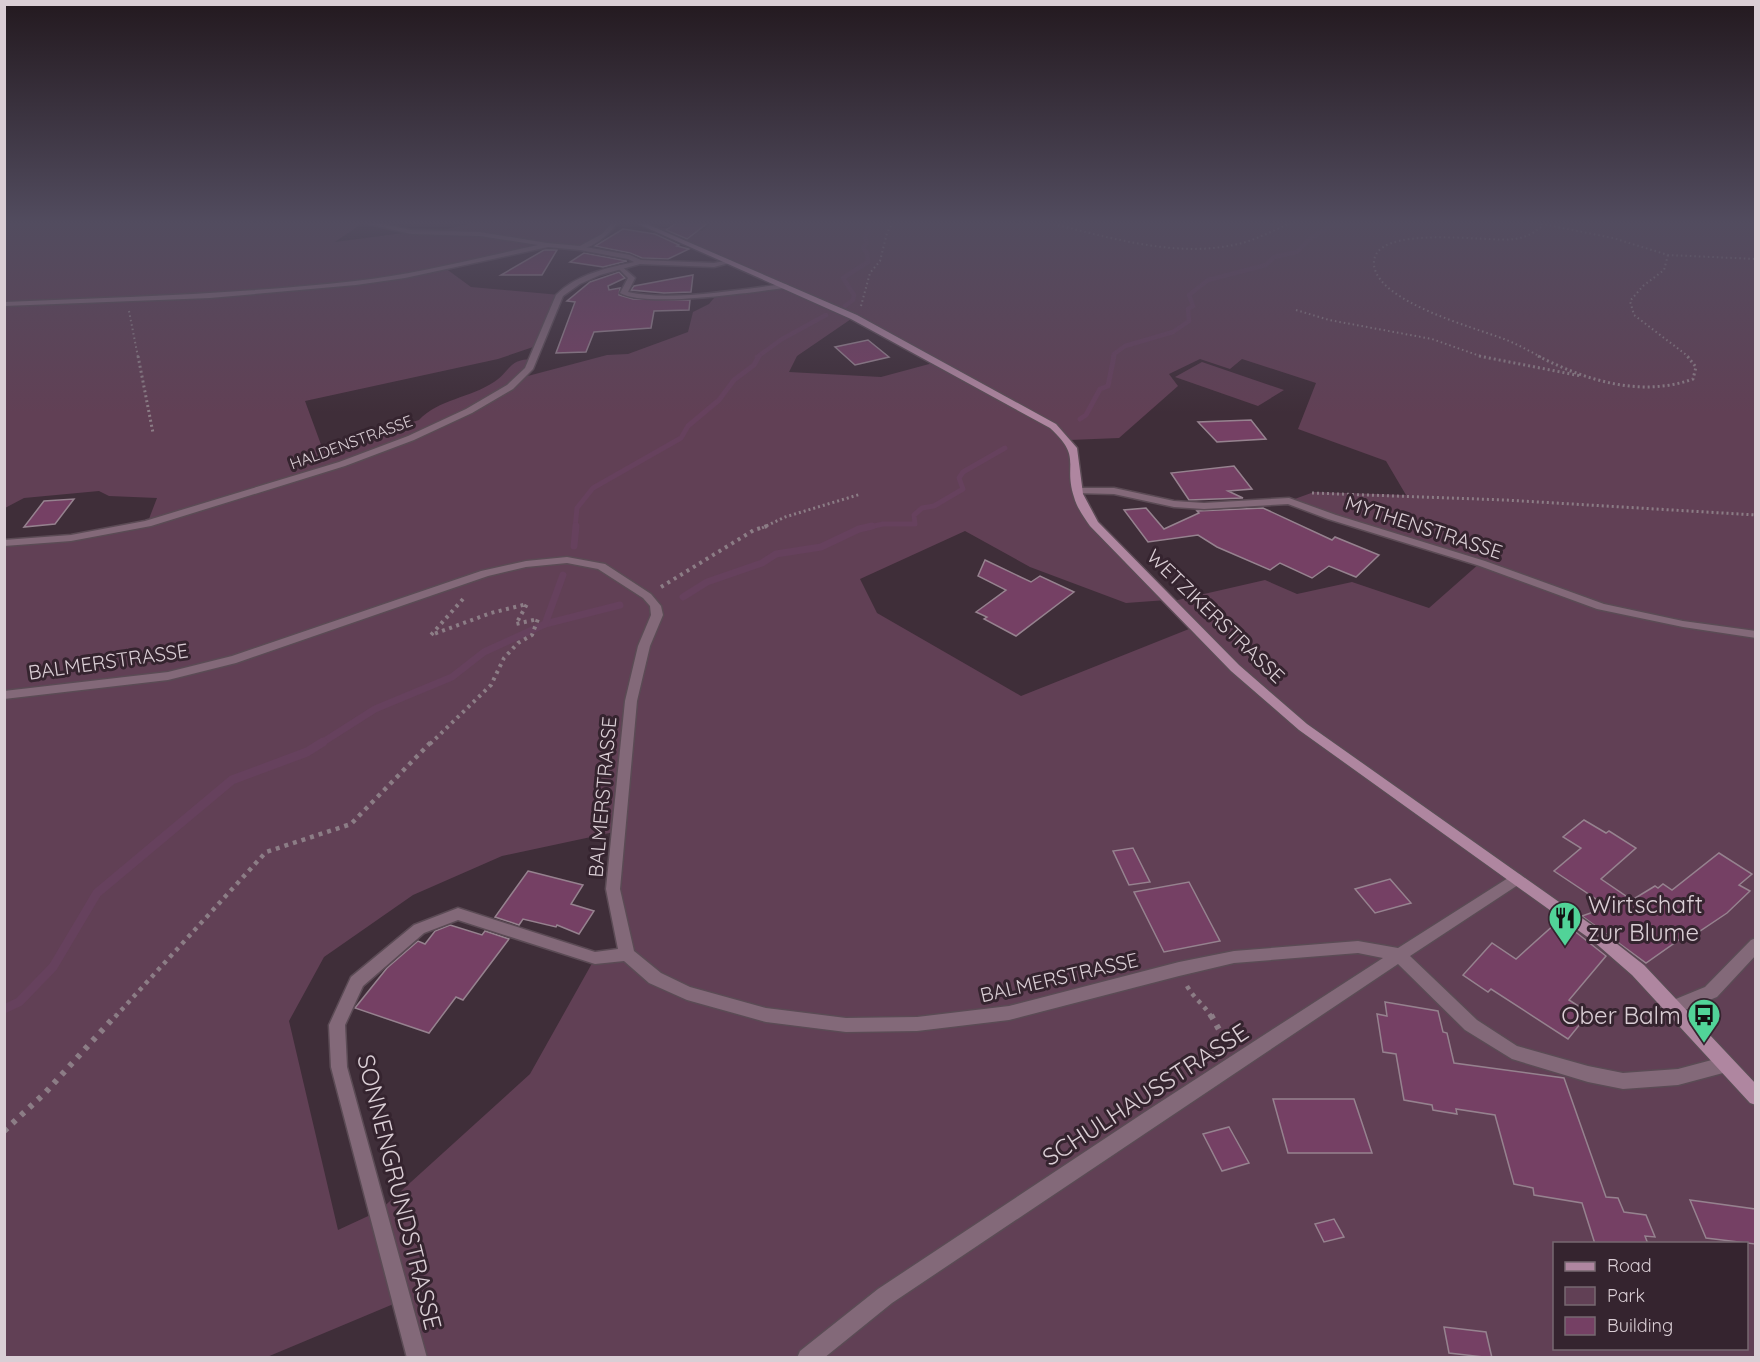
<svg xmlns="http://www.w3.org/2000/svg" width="1760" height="1362" font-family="Quicksand,sans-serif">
<rect width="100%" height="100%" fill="#3f2e39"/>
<g fill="#614055" fill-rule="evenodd">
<path d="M4,222H364L335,242L411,232L431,233L476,222H611L613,225L604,235L580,248L548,245L445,268L471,287L560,295L539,345L498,359L305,401L323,450L419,420C439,399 470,398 494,382C511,371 508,359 533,359L524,377L607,355L628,354L688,332L693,312L709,304L719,292L784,286L650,227L702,231L713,222H1755V1357L417,1358L403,1300L267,1357H5V543L71,538L147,524L157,498L109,496L99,491L24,498L5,508ZM854,317L933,363L881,377L789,372L797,356ZM1200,359L1230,369L1242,359L1316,383L1298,429L1386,461L1406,495L1314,492L1289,501L1480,563L1429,608L1352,582L1297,594L1265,580L1169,602L1194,627L1021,696L877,613L860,579L965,531L1030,567L1126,603L1167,600L1084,509L1070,440L1119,438L1178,386L1169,374ZM619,831L613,889L627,954L595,958L530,1074L379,1211L338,1230L289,1021L324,957L413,895L502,856ZM1554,1244H1746V1348H1554Z"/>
<polygon points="1202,362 1284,390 1258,406 1175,377"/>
</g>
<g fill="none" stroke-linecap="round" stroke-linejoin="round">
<g stroke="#66415d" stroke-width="4.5">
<polyline points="4,226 23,222"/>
<polyline points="845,306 853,300 854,295 843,278 868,262 867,253 863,248 867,243 865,238 870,222"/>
<polyline points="757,357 782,339 826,315"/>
<polyline points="1113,357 1114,354 1125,346 1173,332 1189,321 1188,309 1193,306 1189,295 1208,280 1266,265 1274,257 1297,252 1311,238 1331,226 1355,222"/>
</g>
<g stroke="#66415d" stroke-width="5">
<polyline points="1080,419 1086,415 1100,389 1108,386 1114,356"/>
<polyline points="575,528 577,508 593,488 681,438 688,426 719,400 734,380 754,365 759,356"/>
<polyline points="865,528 883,524 915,524 914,515 922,508 934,506 963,489 959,478 963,472 1005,448"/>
</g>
<g stroke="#66415d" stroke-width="7">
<polyline points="574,546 576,526"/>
<polyline points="683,597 707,582 762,563 776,554 821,547 859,529 872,526"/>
<polyline points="545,624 620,605"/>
<polyline points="320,744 375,709 452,677 484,652 545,624 563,575"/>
</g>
<polyline stroke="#66415d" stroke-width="9" points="4,1009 19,1002 53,967 97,893 232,780 307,752 323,742"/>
</g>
<g fill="#754064" stroke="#96828f" stroke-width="1.5">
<polygon points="678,222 709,222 687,239 666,230"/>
<polygon points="623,229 655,234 679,245 677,246 689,249 668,259 642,258 630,253 595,246"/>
<polygon points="544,250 557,250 542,275 501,275"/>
<polygon points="584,253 627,261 603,267 570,262"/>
<polygon points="619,272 625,278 608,286 609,290 620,288 619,295 633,299 690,300 689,310 654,311 651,328 594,332 586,352 556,353 575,302 567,301 590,282"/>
<polygon points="693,275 691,292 664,293 631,290 634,286"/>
<polygon points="868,340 889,357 855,365 835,347"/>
<polygon points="1251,420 1266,439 1217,442 1198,422"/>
<polygon points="1234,466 1252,489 1228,491 1243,498 1189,500 1171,473"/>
<polygon points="74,499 55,524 24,527 44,501"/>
<polygon points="1146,508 1164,529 1199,513 1197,511 1263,508 1332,540 1335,537 1379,555 1356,577 1329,566 1312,578 1280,563 1270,570 1217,547 1198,535 1148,542 1124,510"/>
<polygon points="985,560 1031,582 1040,576 1074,592 1016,636 984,619 987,617 976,612 1006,590 978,576"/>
<polygon points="1584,820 1606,833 1609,831 1636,848 1601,879 1632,900 1655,886 1658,888 1663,884 1672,890 1719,853 1752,874 1739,885 1750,891 1727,913 1700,931 1696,928 1646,963 1582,916 1608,907 1554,871 1581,848 1563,837"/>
<polygon points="1133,848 1150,882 1129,885 1113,851"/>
<polygon points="528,871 583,885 571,904 594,911 579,934 557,925 556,927 523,919 519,925 495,917"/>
<polygon points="1390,879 1411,903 1375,913 1355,889"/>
<polygon points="1189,882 1220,941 1164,952 1134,892"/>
<polygon points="1563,922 1606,956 1569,1000 1589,1013 1568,1039 1491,989 1488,992 1463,975 1492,943 1516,959 1555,924"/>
<polygon points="450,925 482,935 485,931 509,939 463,1000 456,997 429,1033 355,1008 387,968 418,941 425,944 435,931"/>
<polygon points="1385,1002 1438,1011 1443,1032 1447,1033 1454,1063 1564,1078 1606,1197 1618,1198 1624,1212 1646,1215 1655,1237 1645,1236 1648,1244 1595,1244 1582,1203 1534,1195 1533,1188 1514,1184 1495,1115 1456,1109 1457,1114 1433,1110 1432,1105 1404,1100 1396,1054 1383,1052 1377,1014 1387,1016"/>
<polygon points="1273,1099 1354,1099 1372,1153 1288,1153"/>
<polygon points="1229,1127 1249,1163 1222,1171 1203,1134"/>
<polygon points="1690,1200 1755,1209 1755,1244 1706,1238"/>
<polygon points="1334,1219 1344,1237 1324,1242 1315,1224"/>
<polygon points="1444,1327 1486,1332 1492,1358 1449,1353"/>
</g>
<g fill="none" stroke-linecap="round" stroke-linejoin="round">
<g stroke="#5b4b55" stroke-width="3">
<g id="lane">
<path d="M608,222H614L616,225C607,236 592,249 578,249V247L602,234L610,225Z"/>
<path d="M620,265L635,278L628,292C670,302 741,289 785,284L789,286L785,288C751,292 647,308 620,293L628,278L617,267Z"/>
</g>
</g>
<g stroke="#5b4b55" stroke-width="3">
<g id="street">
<path d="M361,222H373L411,230L480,232L547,243L580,246L630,255L641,260L714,263L730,260L733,262L714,267L640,264L600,275L580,284L563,296L533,369L513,389L472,413L414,440L345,466L151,526L71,541L4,546V540L71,535L145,521L339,462L408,436L466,409L507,385L525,368L556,295C577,274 607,268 634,262L628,259L580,250L548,247L405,278L356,285L210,298L4,306V302C122,297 238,294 355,281C417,274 478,258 538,245L480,236L411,234Z"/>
<polygon points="1077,488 1114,488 1174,501 1204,503 1289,498 1336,515 1485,561 1604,604 1683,621 1756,631 1756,638 1683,627 1597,609 1477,565 1328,519 1288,504 1204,509 1174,507 1114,494 1074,493 1074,489"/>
<polygon points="567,557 605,564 651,594 661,606 663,615 650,646 637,701 620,889 634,951 661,973 690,987 766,1008 846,1018 917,1017 1009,1006 1179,962 1234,951 1358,941 1398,948 1516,873 1521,875 1523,879 1521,883 1410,956 1477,1020 1517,1046 1588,1066 1623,1073 1678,1069 1723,1057 1729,1060 1731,1065 1729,1070 1723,1073 1678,1085 1623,1089 1588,1082 1512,1059 1465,1030 1398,964 892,1303 824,1358 797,1358 800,1351 878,1289 1145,1112 1383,958 1358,953 1234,963 1179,976 1009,1020 917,1031 846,1032 766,1022 687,1000 649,983 624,961 595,964 458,920 424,933 363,986 345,1025 347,1067 427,1358 407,1358 331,1067 329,1025 351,977 414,925 458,908 595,952 618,949 606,889 625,701 638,646 651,615 650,606 643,598 598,569 567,563 526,567 488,576 236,663 168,680 4,699 4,691 168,672 232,656 481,571 526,561"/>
<polygon points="1756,938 1756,955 1717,997 1672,1015 1666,1013 1664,1008 1666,1003 1705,987 1751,940"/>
</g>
</g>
<g stroke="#5b4b55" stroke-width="3">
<path id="secondary" d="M634,222H642L857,315L1056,424L1077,448L1083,494L1098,522L1239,665L1307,724L1603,933L1644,965L1756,1084V1105L1750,1103L1632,975L1593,941L1299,730L1231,671L1090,526C1084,517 1077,508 1074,497C1063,463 1083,458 1050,428L851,319Z"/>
</g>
<g stroke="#8c7d86" stroke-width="2" stroke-dasharray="1.5 3" stroke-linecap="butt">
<path d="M1045,222C1105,236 1175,259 1238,244C1257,240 1275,229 1294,222"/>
<polyline points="1532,222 1613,238 1668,255 1756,259"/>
<polyline points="1668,255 1664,270 1643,286 1630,301 1634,315 1689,357"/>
<polyline points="861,306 870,273 880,261 887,233 893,222"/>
<polyline points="1296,310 1329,320 1432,339 1483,357"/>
<polyline points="129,311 138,357"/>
<path d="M1541,357C1529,351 1517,344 1504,339C1473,327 1378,302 1374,265C1370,222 1490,243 1515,239C1527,237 1534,233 1543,225"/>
</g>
<g stroke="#8c7d86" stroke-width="3" stroke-dasharray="2 3" stroke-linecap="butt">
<polyline points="138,356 153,433"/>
<polyline points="1479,356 1581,376"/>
<path d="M1538,356C1585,380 1641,398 1693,379L1696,367L1687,356"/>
<polyline points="1312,493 1505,500 1756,515"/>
<polyline points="762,528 785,517 861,494"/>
</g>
<g stroke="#8c7d86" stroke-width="4" stroke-dasharray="3 4.5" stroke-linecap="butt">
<polyline points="661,587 754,530 767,526"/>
<polyline points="463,599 431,635 491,613 527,604 516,624 538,619"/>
<polyline points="430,744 491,685 504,658 518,643 532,635 538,619"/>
</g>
<g stroke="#8c7d86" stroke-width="4.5" stroke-dasharray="4 5" stroke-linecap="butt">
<path d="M1187,986C1195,1000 1205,1005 1211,1017"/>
<polyline points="115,1017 266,852 351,824 431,742"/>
</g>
<g stroke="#8c7d86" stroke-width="6" stroke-dasharray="4.5 7" stroke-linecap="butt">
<polyline points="1211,1015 1228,1046"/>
<polyline points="4,1131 45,1093 116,1015"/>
</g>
<use href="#lane" fill="#836979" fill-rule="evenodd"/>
<use href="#street" fill="#836979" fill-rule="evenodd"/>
<use href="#secondary" fill="#af86a0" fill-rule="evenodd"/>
</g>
<linearGradient id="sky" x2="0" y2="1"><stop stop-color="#23191f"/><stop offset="0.54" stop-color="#524c5f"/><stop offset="1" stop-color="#524c5f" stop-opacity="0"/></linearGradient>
<rect width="1760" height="413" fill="url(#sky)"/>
<defs>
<g id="restaurant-pin" transform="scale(1.725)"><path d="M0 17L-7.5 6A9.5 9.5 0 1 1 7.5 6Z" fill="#51d398" stroke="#35242f"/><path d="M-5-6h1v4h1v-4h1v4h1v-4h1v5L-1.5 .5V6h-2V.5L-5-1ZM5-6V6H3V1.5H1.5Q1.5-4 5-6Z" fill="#111"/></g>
<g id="bus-pin" transform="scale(1.725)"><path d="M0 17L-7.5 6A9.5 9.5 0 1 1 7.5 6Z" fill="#51d398" stroke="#35242f"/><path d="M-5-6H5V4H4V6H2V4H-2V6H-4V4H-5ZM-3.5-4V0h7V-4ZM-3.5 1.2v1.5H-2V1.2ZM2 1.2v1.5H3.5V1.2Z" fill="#111"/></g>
</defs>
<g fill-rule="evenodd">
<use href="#restaurant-pin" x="1565" y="918"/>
<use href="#bus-pin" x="1704" y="1015"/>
</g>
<g text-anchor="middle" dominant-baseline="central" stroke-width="6" stroke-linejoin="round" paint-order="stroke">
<g font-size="16" fill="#daced5" stroke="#35242f">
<text transform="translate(351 442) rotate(-20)">HALDENSTRASSE</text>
</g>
<g font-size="20" fill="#daced5" stroke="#35242f">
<text transform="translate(1424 527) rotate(18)">MYTHENSTRASSE</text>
<text transform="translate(1216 616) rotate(44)">WETZIKERSTRASSE</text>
<text transform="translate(108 661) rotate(-8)">BALMERSTRASSE</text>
<text transform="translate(602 797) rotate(-85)">BALMERSTRASSE</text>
<text transform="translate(1059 977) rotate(-13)">BALMERSTRASSE</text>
</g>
<g font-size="24" fill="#daced5" stroke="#35242f" text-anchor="start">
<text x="1588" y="904">Wirtschaft<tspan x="1588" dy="28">zur Blume</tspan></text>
<text x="1681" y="1015" text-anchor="end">Ober Balm</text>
</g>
<g font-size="24" fill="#daced5" stroke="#35242f">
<text transform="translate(1145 1094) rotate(-33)">SCHULHAUSSTRASSE</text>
<text transform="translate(400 1192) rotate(76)">SONNENGRUNDSTRASSE</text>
</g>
</g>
<rect width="1760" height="1362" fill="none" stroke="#daced5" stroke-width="12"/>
<rect x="1553" y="1242" width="195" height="108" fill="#35242f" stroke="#776871" stroke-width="1.5"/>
<rect x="1565" y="1262" width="30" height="9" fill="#af86a0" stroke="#776871" stroke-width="1.5"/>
<text x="1607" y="1272" font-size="18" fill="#daced5">Road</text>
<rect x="1565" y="1287" width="30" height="18" fill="#614055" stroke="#776871" stroke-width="1.5"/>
<text x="1607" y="1302" font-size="18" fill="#daced5">Park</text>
<rect x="1565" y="1317" width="30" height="18" fill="#754064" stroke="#776871" stroke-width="1.5"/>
<text x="1607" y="1332" font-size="18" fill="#daced5">Building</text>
</svg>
